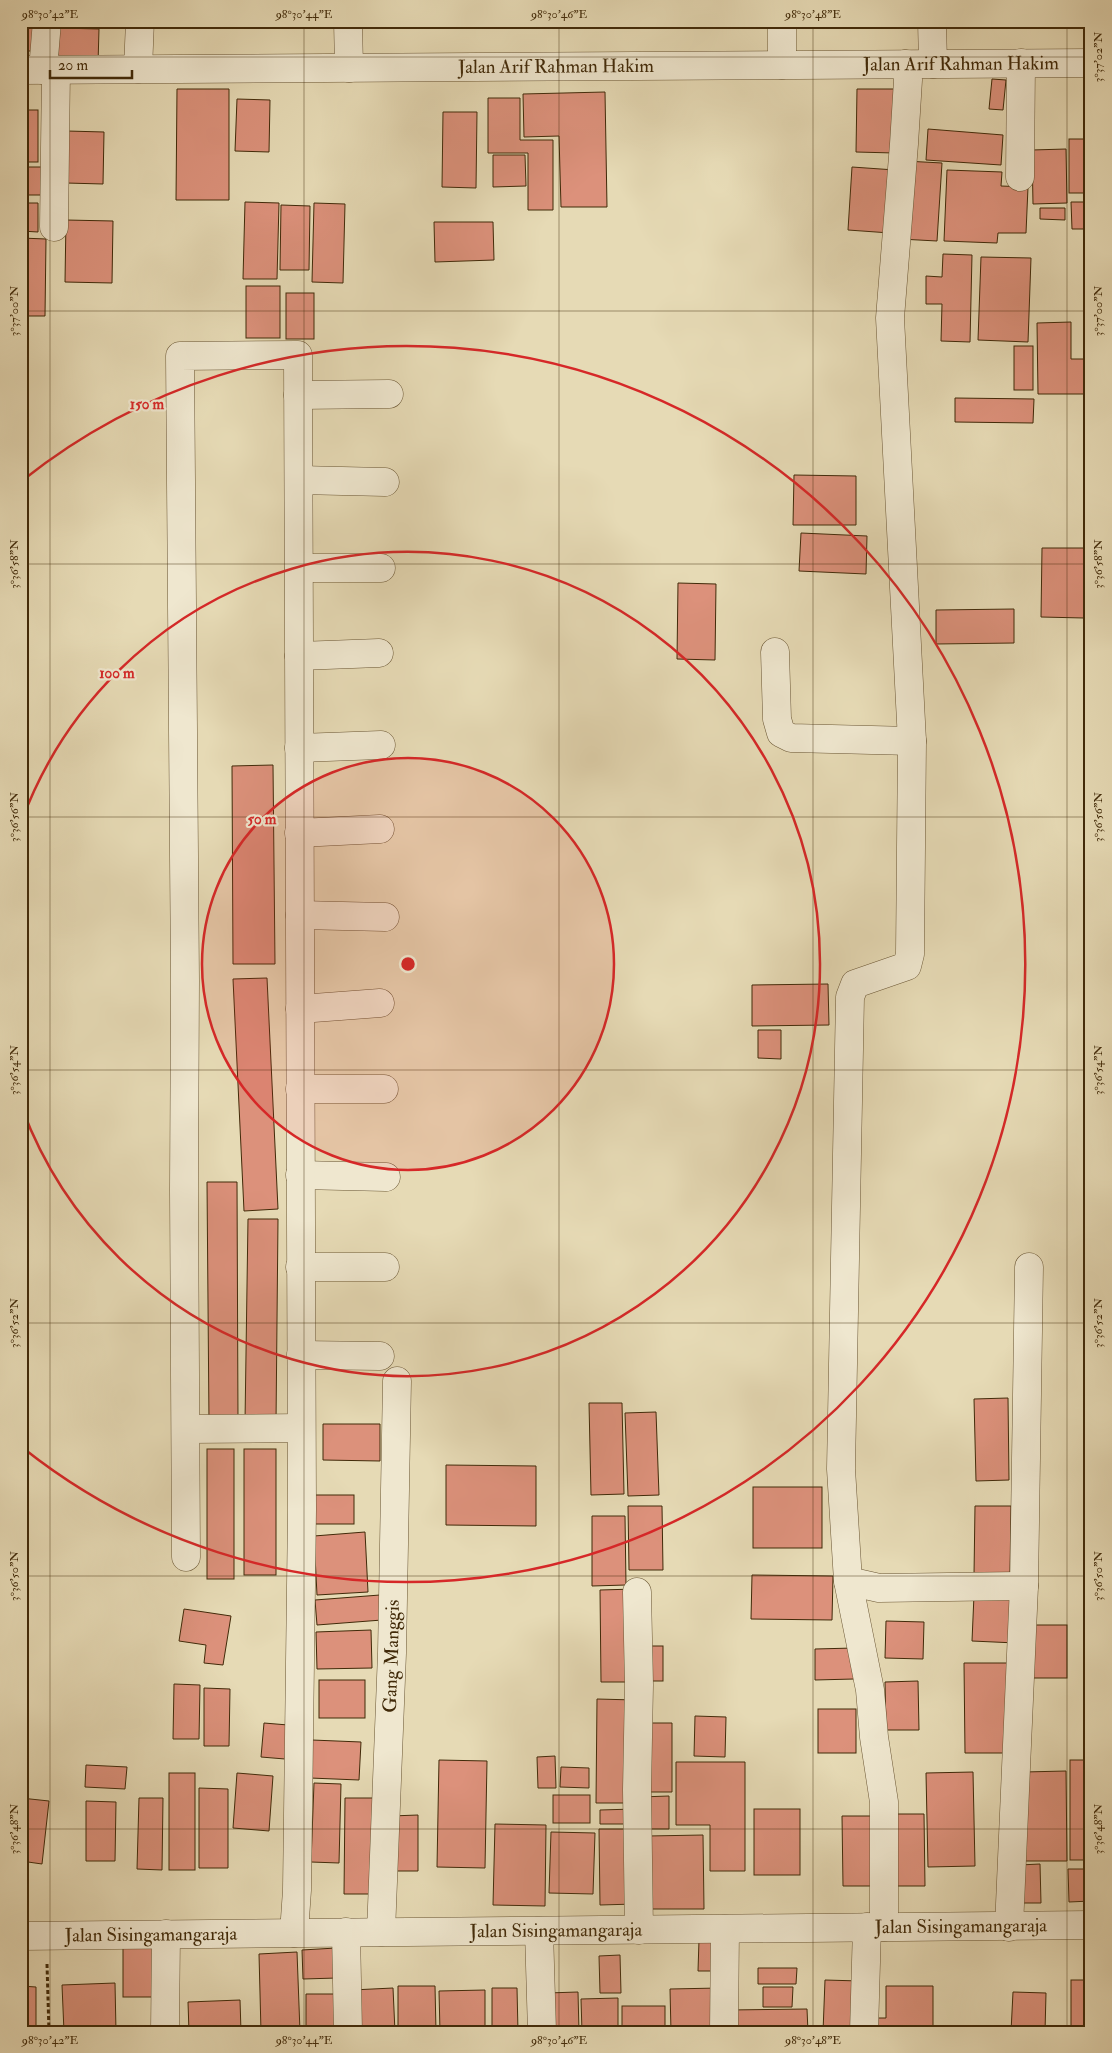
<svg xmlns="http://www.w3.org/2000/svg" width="1112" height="2053" font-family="'IM FELL Double Pica',serif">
<rect width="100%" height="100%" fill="#e6dab5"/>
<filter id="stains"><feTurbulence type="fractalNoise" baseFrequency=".004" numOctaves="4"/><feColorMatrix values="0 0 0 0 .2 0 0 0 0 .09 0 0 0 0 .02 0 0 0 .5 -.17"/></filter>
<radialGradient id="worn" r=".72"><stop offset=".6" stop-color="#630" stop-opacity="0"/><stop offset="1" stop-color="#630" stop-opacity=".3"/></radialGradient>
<g fill="#dc917b" stroke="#412a09">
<polygon points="21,21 35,21 34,51 21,51"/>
<polygon points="55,21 108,21 108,23 55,22"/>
<polygon points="658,21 693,21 693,22 658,24"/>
<rect x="728" y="21" width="39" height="6"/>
<polygon points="59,28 99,29 98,64 58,63"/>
<polygon points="992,79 1006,80 1003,110 989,109"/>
<polygon points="177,89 229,89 229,200 176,200"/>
<polygon points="857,89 895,89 894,153 856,152"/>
<polygon points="605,92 607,207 561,207 559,136 524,137 523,94"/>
<polygon points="488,98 520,98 520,140 553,140 553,210 528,210 528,153 488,153"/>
<polygon points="237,99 270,100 269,152 235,151"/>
<rect x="21" y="110" width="17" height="52"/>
<polygon points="443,112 477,112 476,188 442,187"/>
<polygon points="928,129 1003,135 1001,165 926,160"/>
<polygon points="67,131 104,132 103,184 66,183"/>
<rect x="1069" y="139" width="22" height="54"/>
<polygon points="1066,149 1067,203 1033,204 1032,150"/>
<polygon points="493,155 525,155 526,186 493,187"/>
<polygon points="905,161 942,163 937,241 900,239"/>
<polygon points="21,167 44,167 43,195 21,195"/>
<polygon points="852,167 895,170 890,233 848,230"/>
<polygon points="947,170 1002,172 1001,186 1028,187 1026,233 998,233 997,243 944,241"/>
<polygon points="245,202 279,203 277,279 243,279"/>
<polygon points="1071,202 1091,202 1091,229 1072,229"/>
<polygon points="21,203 38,203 38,232 21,231"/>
<polygon points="314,203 345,204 343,283 312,282"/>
<polygon points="281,205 310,206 309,270 280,270"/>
<polygon points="1040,208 1065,208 1065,220 1040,219"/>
<polygon points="66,220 113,221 112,283 65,282"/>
<polygon points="434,222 493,222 494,260 435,262"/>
<polygon points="21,238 46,239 45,316 21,316"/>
<polygon points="943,254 972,255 970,342 941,341 942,304 926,304 926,276 942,277"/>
<polygon points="981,257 1031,258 1028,342 978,340"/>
<rect x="246" y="286" width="34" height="52"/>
<rect x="286" y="293" width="28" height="46"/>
<polygon points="1071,322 1071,359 1091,359 1091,394 1038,394 1037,323"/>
<rect x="1014" y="346" width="19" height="44"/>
<polygon points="955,398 1034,399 1033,423 955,422"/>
<polygon points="794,475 856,476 856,525 793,525"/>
<polygon points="801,533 867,536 866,574 799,571"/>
<polygon points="1042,548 1084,548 1084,618 1041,617"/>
<polygon points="678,583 716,584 715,660 677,659"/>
<polygon points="1014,609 1014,643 936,644 936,610"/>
<polygon points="273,765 275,964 233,964 232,766"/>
<polygon points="267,978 278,1209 244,1211 233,979"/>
<polygon points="828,984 829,1025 752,1026 752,985"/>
<polygon points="758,1030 781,1030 781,1059 758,1058"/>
<polygon points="207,1182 237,1182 238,1423 209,1423"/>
<polygon points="248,1219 278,1219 276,1423 245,1422"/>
<polygon points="1008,1398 1009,1480 976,1481 974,1399"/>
<polygon points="589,1403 622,1403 624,1494 591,1495"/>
<polygon points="656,1412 659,1495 628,1496 625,1413"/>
<polygon points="323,1424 380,1424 380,1461 323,1460"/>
<rect x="207" y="1449" width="27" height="130"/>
<rect x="244" y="1449" width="32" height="126"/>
<polygon points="446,1465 536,1466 536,1526 446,1525"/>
<rect x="753" y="1487" width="69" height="61"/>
<rect x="313" y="1495" width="41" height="29"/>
<polygon points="628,1506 662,1506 663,1570 629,1570"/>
<polygon points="975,1506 1011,1506 1010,1575 974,1575"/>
<polygon points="592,1516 625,1516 626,1585 592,1586"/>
<polygon points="365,1532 368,1592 317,1595 314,1536"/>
<polygon points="752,1575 833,1576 832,1620 751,1619"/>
<polygon points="635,1589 636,1682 601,1682 600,1590"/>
<polygon points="380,1595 382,1620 317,1625 315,1600"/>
<polygon points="974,1595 1018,1596 1016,1643 972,1641"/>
<polygon points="184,1609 231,1616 223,1665 204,1663 206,1645 179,1641"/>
<polygon points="886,1621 924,1622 923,1659 885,1658"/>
<rect x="1026" y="1625" width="41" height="53"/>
<polygon points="371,1630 372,1668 317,1669 316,1632"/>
<rect x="642" y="1646" width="21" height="35"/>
<polygon points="854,1648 854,1679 815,1680 815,1649"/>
<polygon points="964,1663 1010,1663 1011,1753 965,1753"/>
<rect x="319" y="1680" width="46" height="38"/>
<polygon points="918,1681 919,1730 886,1730 885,1682"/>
<polygon points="174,1684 200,1685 199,1739 173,1739"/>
<polygon points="204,1688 230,1689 229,1746 204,1746"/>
<polygon points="597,1699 635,1700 634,1803 596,1803"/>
<rect x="818" y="1709" width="38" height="44"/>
<polygon points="695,1716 726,1717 725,1757 694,1756"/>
<polygon points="264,1723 288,1725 285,1759 261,1757"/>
<polygon points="639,1723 672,1723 672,1792 638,1792"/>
<polygon points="312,1740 361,1742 359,1780 310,1778"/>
<polygon points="555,1756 556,1788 538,1788 537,1757"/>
<polygon points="439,1760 487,1761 485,1868 437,1867"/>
<rect x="1070" y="1760" width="21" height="100"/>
<polygon points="676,1762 745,1762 745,1871 710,1871 710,1825 676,1825"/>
<polygon points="86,1765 127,1767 125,1789 85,1787"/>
<polygon points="561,1767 589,1768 589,1788 560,1787"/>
<polygon points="1066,1771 1067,1861 1024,1861 1024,1772"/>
<polygon points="973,1772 975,1866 928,1867 926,1773"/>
<rect x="169" y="1773" width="26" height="97"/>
<polygon points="237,1773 273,1776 269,1831 233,1828"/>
<polygon points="314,1783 341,1784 339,1863 311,1862"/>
<polygon points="199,1788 228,1789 228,1868 199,1868"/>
<rect x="553" y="1795" width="37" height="28"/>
<polygon points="669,1796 669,1829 641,1829 640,1797"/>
<polygon points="21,1798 49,1801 42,1864 21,1861"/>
<polygon points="139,1798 163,1798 162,1870 137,1869"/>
<polygon points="345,1798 380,1798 380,1894 344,1894"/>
<polygon points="86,1801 116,1802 115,1861 86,1861"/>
<polygon points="634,1809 634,1824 600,1824 600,1810"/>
<rect x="754" y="1809" width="46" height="66"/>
<polygon points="886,1814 924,1814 925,1886 887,1886"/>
<polygon points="418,1815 418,1871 392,1871 391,1816"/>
<polygon points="842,1816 881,1816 882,1886 843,1886"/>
<polygon points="495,1824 546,1825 545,1906 493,1905"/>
<polygon points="599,1829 634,1829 635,1904 600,1905"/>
<polygon points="551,1832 595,1833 593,1894 549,1893"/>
<polygon points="703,1835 704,1909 649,1909 648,1836"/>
<polygon points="1040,1864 1041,1903 1020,1903 1019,1865"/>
<polygon points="1068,1869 1091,1869 1091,1901 1069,1902"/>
<polygon points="699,1940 721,1940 720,1971 698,1971"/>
<rect x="123" y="1947" width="33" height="50"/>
<polygon points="336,1948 337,1978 303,1979 302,1950"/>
<polygon points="297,1952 300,2032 261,2032 259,1954"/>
<polygon points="620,1955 621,1993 600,1993 599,1956"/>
<polygon points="758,1968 797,1968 796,1984 758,1984"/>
<polygon points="825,1980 860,1981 858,2032 823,2032"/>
<rect x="1071" y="1980" width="20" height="52"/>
<polygon points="115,1983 116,2032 64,2032 62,1985"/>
<polygon points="21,1986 36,1987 36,2032 21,2032"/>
<polygon points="398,1986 435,1986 436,2032 398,2032"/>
<polygon points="886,1986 933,1986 933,2032 871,2032 871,2018 886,2018"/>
<polygon points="763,1987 793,1987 792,2007 763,2007"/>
<polygon points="393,1988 395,2032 354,2032 352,1990"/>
<polygon points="492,1988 517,1988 518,2032 492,2032"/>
<polygon points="719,1988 719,2032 671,2032 670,1989"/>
<polygon points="485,1990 485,2032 440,2032 439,1991"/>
<polygon points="578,1992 579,2032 548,2032 547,1993"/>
<polygon points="1013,1992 1046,1993 1045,2032 1011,2032"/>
<polygon points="306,1994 341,1994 340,2032 306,2032"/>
<polygon points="618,1998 618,2032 582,2032 581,1999"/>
<polygon points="240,2000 241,2032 189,2032 188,2002"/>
<rect x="622" y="2006" width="43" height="26"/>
<polygon points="807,2009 808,2032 729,2032 729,2010"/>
</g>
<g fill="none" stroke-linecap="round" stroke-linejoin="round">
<g stroke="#6a5634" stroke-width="29">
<g id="minor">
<polyline points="348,21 349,68"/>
<polyline points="932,21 933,64"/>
<polyline points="906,64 908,80 904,144 890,318 912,741 910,954 907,966 855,984 850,997 841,1469 848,1581 879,1588 1024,1586"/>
<polyline points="782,65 782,21"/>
<polyline points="138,69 140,21"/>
<path id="s1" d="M21,70L1091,63"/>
<polyline points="43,70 47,21"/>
<polyline points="1020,177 1021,63"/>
<polyline points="54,227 56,70"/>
<polyline points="298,395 389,394"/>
<polyline points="299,480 385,482"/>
<polyline points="299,568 381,568"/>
<polyline points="775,652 777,719 781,733 791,738 912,741"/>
<polyline points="299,656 379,653"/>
<polyline points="299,748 381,745"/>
<polyline points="299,833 380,829"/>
<polyline points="300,915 385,917"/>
<polyline points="300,1009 380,1003"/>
<polyline points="300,1089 384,1089"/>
<polyline points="300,1175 386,1177"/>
<polyline points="300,1267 385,1267"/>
<polyline points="301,1355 380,1356"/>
<polyline points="187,1429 301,1428"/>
<polyline points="186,1557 184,1191 185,981 180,356 298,355 302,1510 297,1890 294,1933"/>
<polyline points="848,1581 870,1690 874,1737 884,1802 884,1927"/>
<polyline points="637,1592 639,1685 637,1790 639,1930"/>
<polyline points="1009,1927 1024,1586 1029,1267"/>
<polyline points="539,1931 542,2032"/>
<polyline points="346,1932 348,2032"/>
<path id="s2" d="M381,1932L392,1653L397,1381"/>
<polyline points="165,2032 166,1934"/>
<polyline points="724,2032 725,1929"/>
<polyline points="864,2032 867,1927"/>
</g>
</g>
<g stroke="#6a5634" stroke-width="29">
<g id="tertiary">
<path id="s3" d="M21,1936L1091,1925"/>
</g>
</g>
<polyline stroke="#412a09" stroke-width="3" stroke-dasharray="4 2.5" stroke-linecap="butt" points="47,1964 49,2032"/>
<use href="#minor" stroke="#efe7cf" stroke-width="28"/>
<use href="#tertiary" stroke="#efe7cf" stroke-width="28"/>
</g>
<path fill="none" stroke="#412a09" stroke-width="1" stroke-opacity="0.45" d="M50,21V2032M304,21V2032M559,21V2032M813,21V2032M1067,21V2032M21,57H1091M21,311H1091M21,564H1091M21,817H1091M21,1070H1091M21,1323H1091M21,1576H1091M21,1829H1091"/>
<circle cx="408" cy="964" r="206" fill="#d62828" fill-opacity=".12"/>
<g fill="none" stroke="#d62828" stroke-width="2.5">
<circle cx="408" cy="964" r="206"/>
<path d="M22 820A412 412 0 1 1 22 1108"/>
<path d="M23 480A618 618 0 1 1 23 1448"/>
</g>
<g text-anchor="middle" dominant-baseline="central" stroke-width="4.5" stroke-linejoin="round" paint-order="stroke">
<g font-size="19" fill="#412a09" stroke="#efe7cf">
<text stroke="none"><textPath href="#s1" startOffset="940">Jalan Arif Rahman Hakim</textPath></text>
<text stroke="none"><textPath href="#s1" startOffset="535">Jalan Arif Rahman Hakim</textPath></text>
<text stroke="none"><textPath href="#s2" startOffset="276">Gang Manggis</textPath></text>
<text stroke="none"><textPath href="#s3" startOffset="940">Jalan Sisingamangaraja</textPath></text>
<text stroke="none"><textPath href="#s3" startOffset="535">Jalan Sisingamangaraja</textPath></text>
<text stroke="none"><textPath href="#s3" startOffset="130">Jalan Sisingamangaraja</textPath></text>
</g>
</g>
<circle cx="408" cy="964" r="8" fill="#d62828" stroke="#efe7cf" stroke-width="2.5"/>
<g font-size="15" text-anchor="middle" font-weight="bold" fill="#d62828" stroke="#efe7cf" stroke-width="4.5" stroke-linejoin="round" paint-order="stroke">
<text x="147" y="409">150 m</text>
<text x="117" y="678">100 m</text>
<text x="262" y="824">50 m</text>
</g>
<rect width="1112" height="2053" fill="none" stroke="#e6dab5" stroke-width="55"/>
<path d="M50 70v8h82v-8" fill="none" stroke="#412a09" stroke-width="2.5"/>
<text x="58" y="70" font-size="15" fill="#412a09" stroke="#efe7cf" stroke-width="4" paint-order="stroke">20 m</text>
<rect x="28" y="28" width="1056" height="1998" fill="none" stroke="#412a09" stroke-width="2"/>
<g font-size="12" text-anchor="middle" fill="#412a09">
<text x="50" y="18">98°30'42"E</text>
<text x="304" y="18">98°30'44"E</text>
<text x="559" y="18">98°30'46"E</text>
<text x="813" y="18">98°30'48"E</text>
<text transform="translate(1098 57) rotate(-90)" y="4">3°37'02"N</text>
<text transform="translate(14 311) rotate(-90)" y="4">3°37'00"N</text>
<text transform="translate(1098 311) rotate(-90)" y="4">3°37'00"N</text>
<text transform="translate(14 564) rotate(-90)" y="4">3°36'58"N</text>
<text transform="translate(1098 564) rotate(-90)" y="4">3°36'58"N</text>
<text transform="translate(14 817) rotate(-90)" y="4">3°36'56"N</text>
<text transform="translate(1098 817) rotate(-90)" y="4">3°36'56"N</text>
<text transform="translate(14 1070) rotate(-90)" y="4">3°36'54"N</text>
<text transform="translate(1098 1070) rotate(-90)" y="4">3°36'54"N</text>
<text transform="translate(14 1323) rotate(-90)" y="4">3°36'52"N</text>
<text transform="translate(1098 1323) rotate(-90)" y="4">3°36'52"N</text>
<text transform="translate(14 1576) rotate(-90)" y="4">3°36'50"N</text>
<text transform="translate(1098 1576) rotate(-90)" y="4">3°36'50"N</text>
<text transform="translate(14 1829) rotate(-90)" y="4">3°36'48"N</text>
<text transform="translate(1098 1829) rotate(-90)" y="4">3°36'48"N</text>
<text x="50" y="2044">98°30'42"E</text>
<text x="304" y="2044">98°30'44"E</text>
<text x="559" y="2044">98°30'46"E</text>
<text x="813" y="2044">98°30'48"E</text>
</g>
<rect width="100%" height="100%" filter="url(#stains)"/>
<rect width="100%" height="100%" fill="url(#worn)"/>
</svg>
